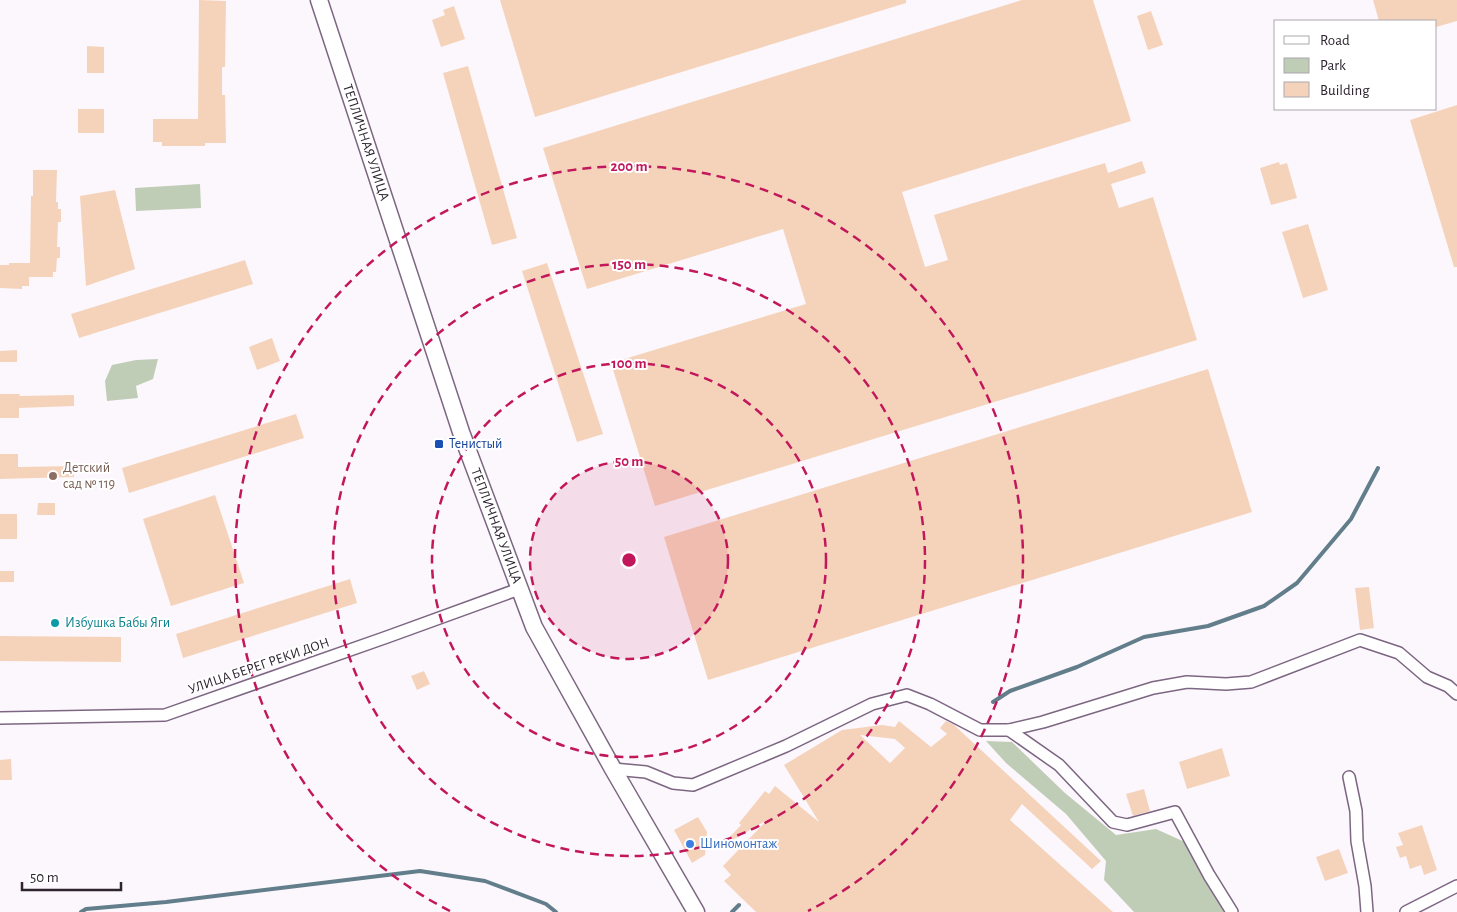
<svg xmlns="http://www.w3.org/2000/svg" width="1457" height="912" font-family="'Alegreya Sans',sans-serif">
<rect width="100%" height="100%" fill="#fcf7fd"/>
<g fill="#bfcdb6">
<polygon points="200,184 201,208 136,211 135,188"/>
<polygon points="158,359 153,379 136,386 138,398 107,401 105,381 112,365 136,360"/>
<polygon points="986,741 1012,742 1065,793 1116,835 1156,829 1187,843 1224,912 1134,912 1104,880 1106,861 1066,814 1006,763"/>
</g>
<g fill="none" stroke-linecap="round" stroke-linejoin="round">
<g stroke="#627e8b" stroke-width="4">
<polyline points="993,702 1010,691 1077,667 1144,637 1208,626 1264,606 1297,583 1351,519 1378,468"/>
<polyline points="81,912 86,909 166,902 420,871 485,881 546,904 556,912"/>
<polyline points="732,912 739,905"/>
</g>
</g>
<g fill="#f5d3bb" fill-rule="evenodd">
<polygon points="199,0 226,1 225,67 222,67 222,95 225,95 226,143 205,143 205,146 162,146 162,142 153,142 153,119 198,119"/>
<polygon points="500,0 906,0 906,3 535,117"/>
<polygon points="1022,0 1093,0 1131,121 902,192 925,267 948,260 934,215 1105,163 1108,173 1142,161 1146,173 1111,184 1119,208 1153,197 1197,340 655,506 611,363 806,304 783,229 587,289 543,148"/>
<polygon points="1373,0 1457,0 1457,21 1436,27 1436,21 1379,21"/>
<polygon points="454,6 465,39 441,47 432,20 445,15 443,10"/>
<polygon points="1151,11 1163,45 1148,50 1137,16"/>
<polygon points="87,46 104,47 104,73 87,73"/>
<polygon points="468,66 517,238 492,245 443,73"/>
<polygon points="1457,105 1457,267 1454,267 1410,120"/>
<rect x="78" y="109" width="26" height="24"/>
<polygon points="1279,162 1280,165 1287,163 1297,198 1271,205 1260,168"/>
<polygon points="33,170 57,170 56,202 58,202 58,209 61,209 61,222 58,222 57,247 60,247 60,258 57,258 56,272 53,272 53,277 29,277 29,286 22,286 22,289 0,288 0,265 9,265 9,263 30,263 31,196 33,196"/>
<polygon points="115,190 135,269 86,286 80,196"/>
<polygon points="1308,224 1328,290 1303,298 1282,232"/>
<polygon points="245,260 253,284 79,338 71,314"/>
<polygon points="547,263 603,434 577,442 522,271"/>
<polygon points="272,338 280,361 257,370 249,347"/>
<polygon points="17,350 17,362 0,362 0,351"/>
<polygon points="1208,369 1252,512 708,680 664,537"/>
<polygon points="0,394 20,394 19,396 74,395 74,406 19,408 19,418 0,418"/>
<polygon points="296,414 304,438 129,493 122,468"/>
<polygon points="0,454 18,454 18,467 74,466 74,477 0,479"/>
<polygon points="215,495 244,583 171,606 143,519"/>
<polygon points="38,503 55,503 55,515 37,515"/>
<rect x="0" y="514" width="17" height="25"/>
<rect x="0" y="571" width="14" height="11"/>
<polygon points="350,579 357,603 183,658 176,634"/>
<polygon points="1369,587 1374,628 1360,630 1355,588"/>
<polygon points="0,636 121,637 121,662 0,661"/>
<polygon points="424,671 430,684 417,690 411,676"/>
<path d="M899,721L931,747L947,734L940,728L946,721L954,725L1101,861L1092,869L1022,804L1010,820L1113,912H756L724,881L731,875L723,866L767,820L729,842L727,840L741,825L739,823L765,791L769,794L775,786L819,822L784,765L842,730L882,725L895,727ZM860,735L895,739L905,748L890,763Z"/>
<polygon points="1222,748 1230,776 1187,789 1179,762"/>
<polygon points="11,759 12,780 0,780 0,760"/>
<polygon points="1144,789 1150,811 1133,816 1126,794"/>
<polygon points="698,817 707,832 705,855 692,863 674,830"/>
<polygon points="1422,825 1437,870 1424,875 1421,865 1410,869 1406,856 1400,858 1396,847 1403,845 1398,833"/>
<polygon points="1339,849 1348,873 1325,881 1316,857"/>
</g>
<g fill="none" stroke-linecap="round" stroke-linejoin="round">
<g stroke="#7c6682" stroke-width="14">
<g id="street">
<polyline points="0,718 165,715 387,637 519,589"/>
<polyline points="1009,730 1059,765 1113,822 1127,825 1175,812 1209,875 1232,912"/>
<polyline points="613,769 646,772 673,783 693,785 786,746 872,704 907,695 930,704 980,730 1009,730 1043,722 1153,688 1187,682 1226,684 1251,682 1360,640 1399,653 1427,677 1448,686 1457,694"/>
<polyline points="1349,777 1356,811 1357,841 1365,886 1367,912"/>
<polyline points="1406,912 1457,886"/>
</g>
</g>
<g stroke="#7c6682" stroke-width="19">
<g id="secondary">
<path id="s1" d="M319,0L461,432L534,627L613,769L696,912"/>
</g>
</g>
<use href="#street" stroke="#fff" stroke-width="11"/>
<use href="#secondary" stroke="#fff" stroke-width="16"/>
</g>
<circle cx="629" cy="560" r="99" fill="#c2185b" fill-opacity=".12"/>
<g fill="none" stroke="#c2185b" stroke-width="2.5" stroke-dasharray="9 6">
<circle cx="629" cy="560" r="99"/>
<circle cx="629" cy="560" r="197"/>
<circle cx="629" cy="560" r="296"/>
<path d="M450 911A394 394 0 1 1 808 911"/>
</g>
<rect fill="#1a4fb4" stroke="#fff" stroke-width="2" x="434" y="439" width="10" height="10" rx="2.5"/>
<circle fill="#8d6e63" stroke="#fff" stroke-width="2" cx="53" cy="476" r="5"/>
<circle fill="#0f9aa8" stroke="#fff" stroke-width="2" cx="55" cy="623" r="5"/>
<circle fill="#3f7fe0" stroke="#fff" stroke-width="2" cx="690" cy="844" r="5"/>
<g text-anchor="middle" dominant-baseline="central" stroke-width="4" stroke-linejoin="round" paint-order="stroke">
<g font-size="14" fill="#2d242f" stroke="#fff">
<text stroke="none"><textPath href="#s1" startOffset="150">ТЕПЛИЧНАЯ УЛИЦА</textPath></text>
<text stroke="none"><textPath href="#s1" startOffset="555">ТЕПЛИЧНАЯ УЛИЦА</textPath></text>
<text transform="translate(259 666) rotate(-19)">УЛИЦА БЕРЕГ РЕКИ ДОН</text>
</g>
<g font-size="14" fill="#164399" stroke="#fff" text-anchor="start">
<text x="449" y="444">Тенистый</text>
</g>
<g font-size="14" fill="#785e54" stroke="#fff" text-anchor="start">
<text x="63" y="468">Детский<tspan x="63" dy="16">сад № 119</tspan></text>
</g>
<g font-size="14" fill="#0d838f" stroke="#fff" text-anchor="start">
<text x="65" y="623">Избушка Бабы Яги</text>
</g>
<g font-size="14" fill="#366cbe" stroke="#fff" text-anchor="start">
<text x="700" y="844">Шиномонтаж</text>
</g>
</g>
<circle cx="629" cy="560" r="8" fill="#c2185b" stroke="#fff" stroke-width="2.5"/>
<g font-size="15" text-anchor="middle" font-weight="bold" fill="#c2185b" stroke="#fff" stroke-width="4" stroke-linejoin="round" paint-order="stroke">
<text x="629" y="171">200 m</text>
<text x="629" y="269">150 m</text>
<text x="629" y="368">100 m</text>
<text x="629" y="466">50 m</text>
</g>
<rect x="1274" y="20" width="162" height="90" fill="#ffffff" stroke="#aba7ac"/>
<rect x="1284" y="36" width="25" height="8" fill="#ffffff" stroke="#aba7ac"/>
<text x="1320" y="45" font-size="15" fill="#2d242f">Road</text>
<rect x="1284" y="58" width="25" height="15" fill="#bfcdb6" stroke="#aba7ac"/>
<text x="1320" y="70" font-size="15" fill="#2d242f">Park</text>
<rect x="1284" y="82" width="25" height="15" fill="#f5d3bb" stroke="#aba7ac"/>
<text x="1320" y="95" font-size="15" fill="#2d242f">Building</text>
<path d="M22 882v8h99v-8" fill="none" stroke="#2d242f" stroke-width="2.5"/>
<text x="30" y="882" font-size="15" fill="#2d242f" stroke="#ffffff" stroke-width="4" paint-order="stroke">50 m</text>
</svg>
